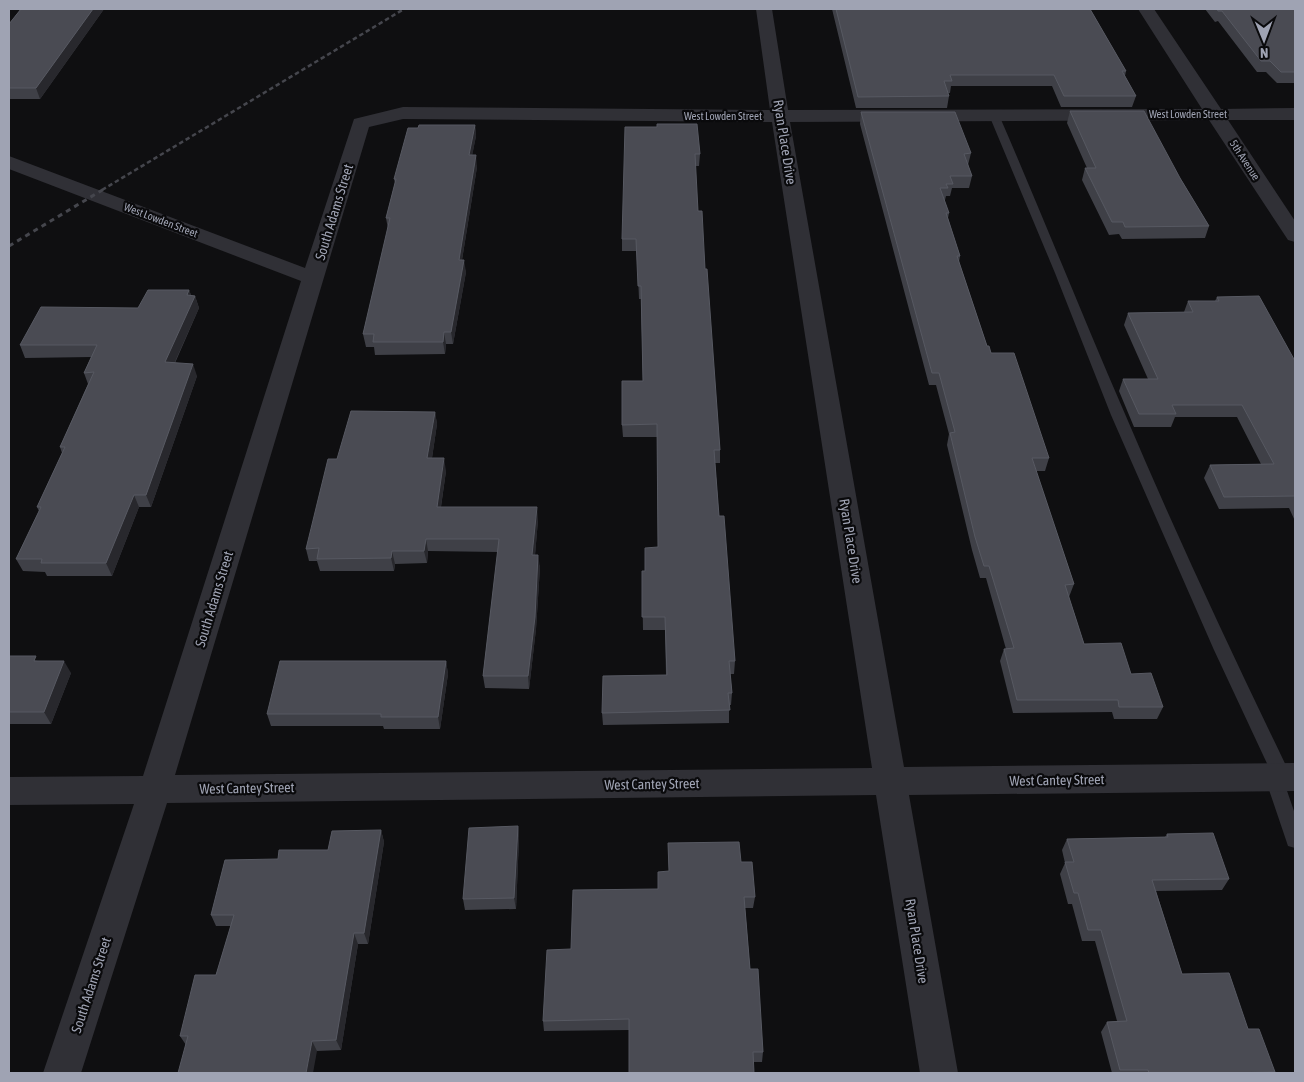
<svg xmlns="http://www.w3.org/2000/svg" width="1304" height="1082" font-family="'Asap Condensed',sans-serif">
<rect width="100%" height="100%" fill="#0f0f11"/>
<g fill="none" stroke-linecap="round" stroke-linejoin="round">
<path fill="#303036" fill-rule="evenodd" d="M994,112L999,115C1042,214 1082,315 1125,414C1177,537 1234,658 1292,778L1289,783L1285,785L1295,814V848L1288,846L1286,840L1265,778L1268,773L1271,772L1214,650L1111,415L1055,273L989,115Z"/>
<path fill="#303036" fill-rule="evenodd" d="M756,9H772L788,110L1202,109L1138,9H1154L1221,109L1295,108V120H1228L1295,221V242L1288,240L1209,120L790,122L904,767L1295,763V791L909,795L958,1073H920L876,795L167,803L81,1073H43L134,804L9,805V777L143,776L301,281L9,169V156L305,268L354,119L403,107L770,110ZM403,119L772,122L872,768L175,775L369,127Z"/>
<polyline stroke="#45464d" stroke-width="2.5" stroke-dasharray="4.5 3" stroke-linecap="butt" points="102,190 404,9"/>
<polyline stroke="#45464d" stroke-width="3" stroke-dasharray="5 4.5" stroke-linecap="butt" points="9,246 104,189"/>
</g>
<g fill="#3f4047">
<polygon points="21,9 104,9 40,99 9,99 9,24"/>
<polygon points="832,9 1090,9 1126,71 1125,76 1136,96 1132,107 1061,107 1052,86 951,86 950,93 948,93 949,96 947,108 856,108"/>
<polygon points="1205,9 1295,9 1295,83 1277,83 1266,72 1257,72 1218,21 1215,22"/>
<polygon points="1070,111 1180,178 1209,226 1205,238 1122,239 1119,234 1109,235 1082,180 1085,168 1087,168 1067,123"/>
<polygon points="861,112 971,153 968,165 972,176 969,188 952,188 950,196 946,196 945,200 944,200 949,213 948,218 960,256 959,262 987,346 1049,458 1045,471 1036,471 1074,584 1069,597 1084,644 1131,674 1163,707 1157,719 1114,719 1112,712 1013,713 1000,661 1004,649 1006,649 986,578 980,578 972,550 947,445 949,434 936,385 929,385 860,124"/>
<polygon points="475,125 476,136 472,155 477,167 462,260 466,272 453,344 446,344 445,354 375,355 374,347 366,347 363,334 388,229 386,218 395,183 394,179 418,128"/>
<polygon points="657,127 700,154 699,166 695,166 698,211 705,269 720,450 720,463 715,463 719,516 735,661 734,674 730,674 732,693 731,705 729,705 729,723 603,725 602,713 666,675 665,630 643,630 642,571 645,571 658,547 657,437 623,437 622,425 643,381 641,299 639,299 637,251 622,251 622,239"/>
<polygon points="189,290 191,295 195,296 199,308 175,363 197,376 151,507 139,507 112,576 47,576 45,572 23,571 16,559 39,511 37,507 62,453 60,447 88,384 84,373 91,357 25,358 20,345 138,308"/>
<polygon points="1217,297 1295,361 1295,521 1289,508 1219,509 1204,478 1210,465 1261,464 1237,417 1175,417 1171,427 1134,427 1119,391 1123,379 1148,379 1124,325 1128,313 1184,312 1188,301 1215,301"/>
<polygon points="435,412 437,424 432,458 446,471 441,507 538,520 535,555 540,567 536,629 529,689 485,688 483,676 498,552 428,551 427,563 395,564 394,571 320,571 317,561 309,561 306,549 337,459"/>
<polygon points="9,656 38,661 71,673 51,724 9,724"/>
<polygon points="446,661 448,674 440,729 384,729 383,726 271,726 267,714"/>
<polygon points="518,826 519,838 516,909 465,910 463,899"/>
<polygon points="381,830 384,842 368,944 358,944 341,1050 317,1051 186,1045 180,1036 216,975 231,926 216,926 211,915 278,859 328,850"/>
<polygon points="1167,834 1229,879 1222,890 1156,891 1182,974 1248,1029 1275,1072 1273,1073 1112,1073 1101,1032 1107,1022 1117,1021 1095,941 1082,941 1072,904 1068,904 1060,874 1065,863 1062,850 1067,839 1165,837"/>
<polygon points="668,843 741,862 755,897 753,908 745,908 750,969 763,1052 762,1062 753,1062 629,1030 544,1031 543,1021 571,949 658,889 669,871"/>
</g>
<g fill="#28282d">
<polygon points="93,9 104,9 40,99 36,88"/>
<polygon points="475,125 476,136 470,167 469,155"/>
<polygon points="476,155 477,167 460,272 459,260"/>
<polygon points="464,260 466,272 453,344 451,332"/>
<polygon points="189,290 193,301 195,296 199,308 169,375 165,362"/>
<polygon points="444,332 446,344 445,354 443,342"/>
<polygon points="193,364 197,376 151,507 146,495"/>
<polygon points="435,412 437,424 430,471 427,458"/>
<polygon points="444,458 446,471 439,520 437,507"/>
<polygon points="134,495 139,507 112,576 106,563"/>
<polygon points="537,507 538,520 534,567 532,555"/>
<polygon points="426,539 428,551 427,563 424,551"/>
<polygon points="392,551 395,564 394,571 391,558"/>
<polygon points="538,555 540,567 536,629 529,689 528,676"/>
<polygon points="64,661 71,673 51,724 44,712"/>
<polygon points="446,661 448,674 440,729 438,717"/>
<polygon points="518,826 519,838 516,909 514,898"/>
<polygon points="381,830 384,842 368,944 364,933"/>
<polygon points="354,933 358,944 341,1050 336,1040"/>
<polygon points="312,1041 317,1051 313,1073 306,1073"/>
</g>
<g fill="#4a4b53" stroke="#575962">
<polygon points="21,9 93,9 36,88 9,88 9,24"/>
<polygon points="836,9 1090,9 1126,71 1122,71 1136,96 1064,96 1054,75 950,75 952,81 944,81 949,96 858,97"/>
<polygon points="1217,9 1295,9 1295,72 1281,72 1270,61 1261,61 1222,11 1218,11"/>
<polygon points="1070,111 1144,111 1180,178 1209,226 1125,227 1123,222 1112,222 1085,168 1096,168"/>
<polygon points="861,112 955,112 971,153 964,154 972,176 950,176 953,184 946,184 948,188 940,188 949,213 946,213 960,256 957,256 987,346 989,346 991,353 1014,353 1049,458 1032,458 1074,584 1065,585 1084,644 1121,643 1131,674 1151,673 1163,707 1119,707 1118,700 1017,700 1004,649 1014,648 989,566 984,566 975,537 950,433 955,432 939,373 932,373"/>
<polygon points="657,124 697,124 700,154 695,154 698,211 702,211 705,269 707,269 720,450 714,450 719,516 724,516 735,661 729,661 732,693 728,693 730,710 602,713 603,676 667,675 665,617 642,617 642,571 645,571 645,548 658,547 657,424 622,425 622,381 643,381 641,286 638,286 636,239 622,239 625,127 657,127"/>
<polygon points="419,125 475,125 469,155 476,155 459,260 464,260 451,332 444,332 443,342 373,342 374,334 363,334 390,218 386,218 396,179 394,179 408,128 418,128"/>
<polygon points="148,290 189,290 187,295 195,296 165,362 193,364 146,495 134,495 106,563 41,563 42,559 16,559 41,507 37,507 65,447 60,447 94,372 84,373 97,345 20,345 41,307 138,308"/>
<polygon points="1259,296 1295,361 1295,496 1224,497 1210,465 1274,464 1242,405 1172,405 1176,414 1139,414 1123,379 1158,379 1128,313 1193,312 1188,301 1219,301 1217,297"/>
<polygon points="351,411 435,412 427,458 444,458 437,507 537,507 532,555 538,555 535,617 528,676 483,676 499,539 426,539 424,551 392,551 391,558 317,559 319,548 306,549 328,459 337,459"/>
<polygon points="9,656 36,656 34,661 64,661 44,712 9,712"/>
<polygon points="280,661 446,661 438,717 381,717 381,714 267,714"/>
<polygon points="518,826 514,898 463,899 469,828"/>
<polygon points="381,830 364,933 354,933 336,1040 312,1041 306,1073 178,1073 188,1036 180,1036 195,975 216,975 234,915 211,915 225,860 278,859 279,850 328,850 332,831"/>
<polygon points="1213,833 1229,879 1152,880 1182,974 1229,973 1248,1029 1259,1029 1275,1072 1227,1073 1149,1073 1148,1070 1120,1070 1107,1022 1127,1021 1101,930 1088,930 1078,893 1074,893 1065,862 1074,862 1067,839 1168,837 1167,834"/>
<polygon points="739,842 741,862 752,862 755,897 744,897 750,969 758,969 763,1052 753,1052 754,1073 629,1073 629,1019 543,1021 547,950 571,949 573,890 658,889 658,872 669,871 668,843"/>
</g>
<g text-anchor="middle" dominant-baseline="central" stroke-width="4.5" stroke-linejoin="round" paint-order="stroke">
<g font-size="11" fill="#9fa3b3" stroke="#0a0a0c">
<text x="1188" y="114">West Lowden Street</text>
<text x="723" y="116">West Lowden Street</text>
<text transform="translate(1245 160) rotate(57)">5th Avenue</text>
<text transform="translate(161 220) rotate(21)">West Lowden Street</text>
</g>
<g font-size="14" fill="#9fa3b3" stroke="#0a0a0c">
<text transform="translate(785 142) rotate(81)">Ryan Place Drive</text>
<text transform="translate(334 212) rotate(-73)">South Adams Street</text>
<text transform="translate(851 541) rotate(81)">Ryan Place Drive</text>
<text transform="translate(214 599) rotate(-73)">South Adams Street</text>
<text transform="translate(1057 780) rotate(-1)">West Cantey Street</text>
<text transform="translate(652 784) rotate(-1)">West Cantey Street</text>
<text transform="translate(247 788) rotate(-1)">West Cantey Street</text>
<text transform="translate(917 941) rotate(81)">Ryan Place Drive</text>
<text transform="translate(91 985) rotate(-72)">South Adams Street</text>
</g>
</g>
<rect width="1304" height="1082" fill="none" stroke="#9fa3b3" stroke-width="20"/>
<g transform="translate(1264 40) rotate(179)" stroke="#0a0a0c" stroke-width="4" paint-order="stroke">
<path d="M0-4L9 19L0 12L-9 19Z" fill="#9fa3b3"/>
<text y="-8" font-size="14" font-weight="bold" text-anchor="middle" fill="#9fa3b3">N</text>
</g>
</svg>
